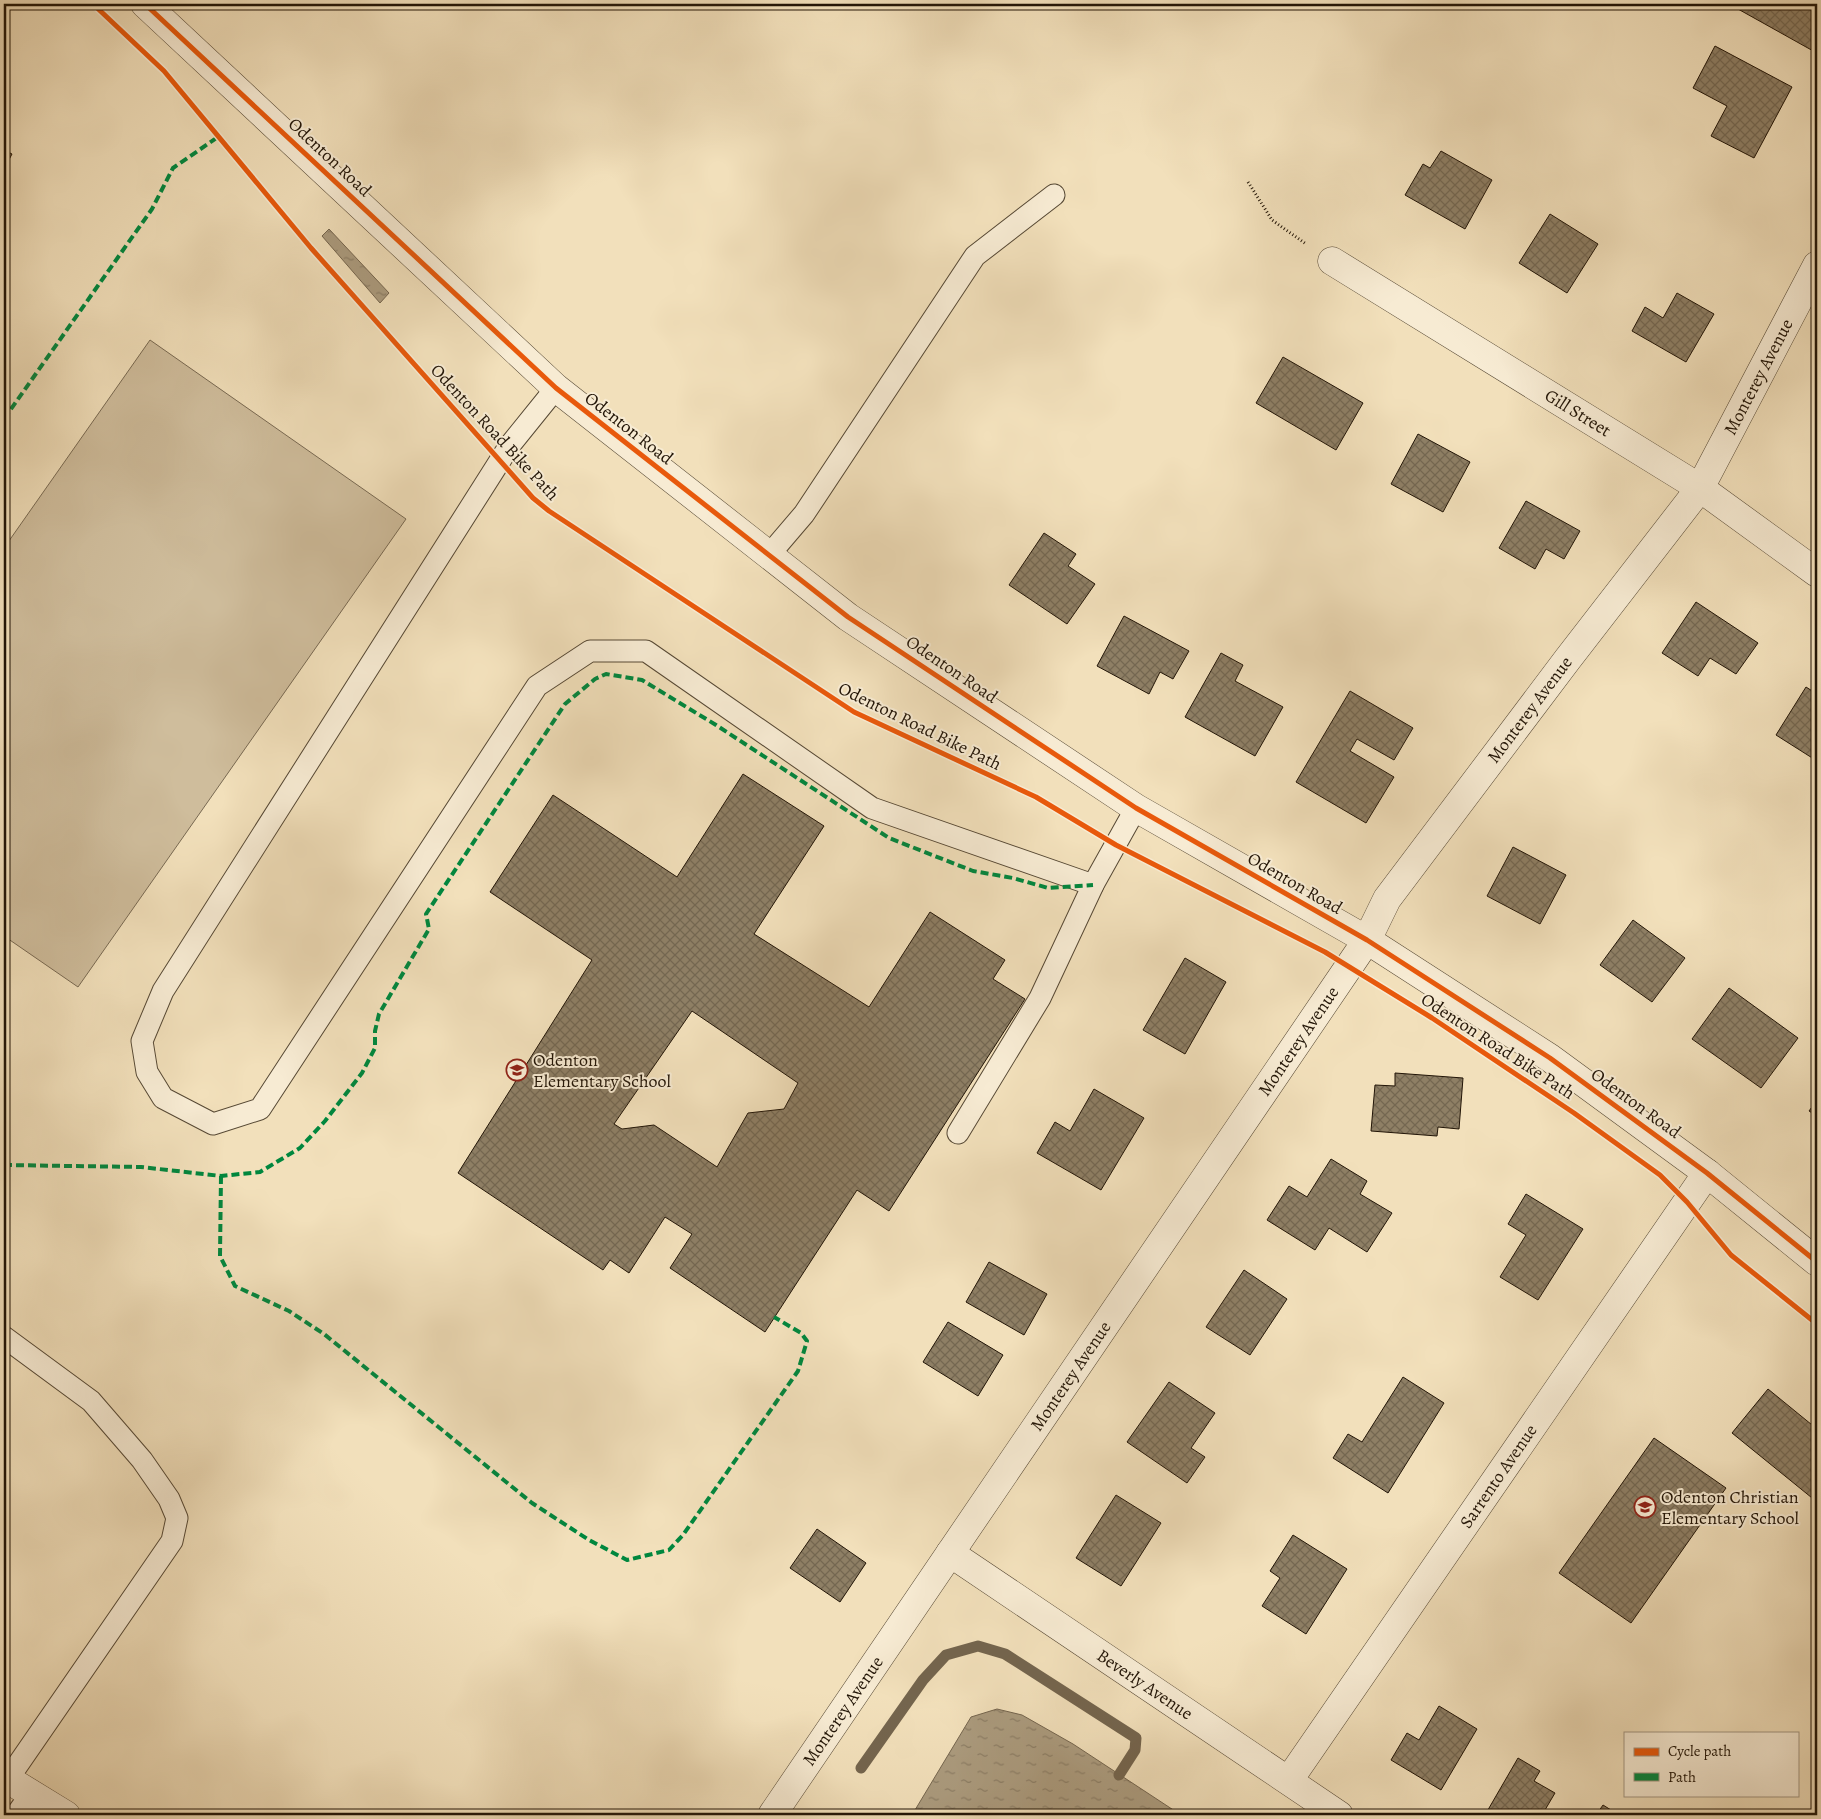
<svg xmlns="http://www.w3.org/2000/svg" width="1821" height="1819" font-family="Alegreya,serif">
<defs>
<pattern id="water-ripples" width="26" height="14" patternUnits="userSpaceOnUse" patternTransform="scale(1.25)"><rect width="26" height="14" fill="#ab9b7e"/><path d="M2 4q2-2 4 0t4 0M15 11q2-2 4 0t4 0" fill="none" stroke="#8b7d65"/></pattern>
<pattern id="building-cross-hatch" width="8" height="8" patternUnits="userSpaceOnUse" patternTransform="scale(1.25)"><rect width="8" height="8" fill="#8e7f65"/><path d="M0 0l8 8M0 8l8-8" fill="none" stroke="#746751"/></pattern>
</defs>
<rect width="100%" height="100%" fill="#f2e0bb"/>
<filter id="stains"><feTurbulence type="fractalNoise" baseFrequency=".004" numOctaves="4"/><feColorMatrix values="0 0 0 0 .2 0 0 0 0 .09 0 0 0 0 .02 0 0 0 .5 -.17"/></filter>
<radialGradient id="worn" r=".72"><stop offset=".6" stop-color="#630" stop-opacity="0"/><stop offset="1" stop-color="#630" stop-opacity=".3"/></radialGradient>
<polygon fill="#cfbd9c" stroke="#786952" points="150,340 406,519 78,987 4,936 4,548"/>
<g fill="url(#water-ripples)" stroke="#74654e">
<polygon points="329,229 389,293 380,303 322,236"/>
<polygon points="997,1709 1022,1715 1073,1744 1181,1815 912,1815 971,1717"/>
</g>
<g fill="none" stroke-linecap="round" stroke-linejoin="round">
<polyline stroke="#74654e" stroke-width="11" points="861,1768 923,1680 946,1655 978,1646 1005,1654 1136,1738 1135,1750 1119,1775"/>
</g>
<g fill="url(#building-cross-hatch)" stroke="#221507" fill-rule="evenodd">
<polygon points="1741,4 1817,4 1817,48 1815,52 1738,9"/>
<polygon points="1715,46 1792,87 1754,158 1711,136 1727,106 1693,88"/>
<polygon points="4,150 12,154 4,169"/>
<polygon points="1441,151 1492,180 1465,229 1405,195 1423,164 1430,168"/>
<polygon points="1550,214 1598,244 1567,293 1519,263"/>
<polygon points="1677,293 1714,314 1686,362 1632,331 1645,307 1663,318"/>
<polygon points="1283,357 1363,403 1336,450 1256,403"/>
<polygon points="1418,434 1470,462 1443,512 1391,484"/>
<polygon points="1526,501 1580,531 1564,559 1546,549 1535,569 1499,548"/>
<polygon points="1044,533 1076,554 1068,566 1095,584 1067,624 1009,585"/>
<polygon points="1696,602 1758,643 1736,674 1710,658 1698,676 1662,653"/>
<polygon points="1124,616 1189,651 1173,679 1160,672 1149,694 1097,666"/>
<polygon points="1221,653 1243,665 1235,681 1283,707 1255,756 1185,717"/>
<polygon points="1806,687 1817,694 1817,761 1776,735"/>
<polygon points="1350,691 1413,728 1394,760 1357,739 1350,751 1394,777 1366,823 1296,782"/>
<path d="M743,774L824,826L754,934L869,1007L930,912L1005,960L993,979L1025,999L889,1211L857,1190L765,1332L670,1268L692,1234L665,1217L629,1273L610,1260L603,1270L458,1173L592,960L490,892L553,795L677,877ZM692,1011L798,1083L784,1109L748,1113L717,1167L654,1125L622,1129L614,1124Z"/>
<polygon points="1513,847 1566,875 1540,924 1487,896"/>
<polygon points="1633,920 1685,958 1652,1002 1600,965"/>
<polygon points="1185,958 1226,982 1185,1054 1143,1030"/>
<polygon points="1729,988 1798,1038 1761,1088 1692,1039"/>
<polygon points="1395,1073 1463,1078 1459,1129 1438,1127 1437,1136 1371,1131 1375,1085 1395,1086"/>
<polygon points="1094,1089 1144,1118 1101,1190 1037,1153 1055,1122 1070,1131"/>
<polygon points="1817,1100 1817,1116 1809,1111"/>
<polygon points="1331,1159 1367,1181 1360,1194 1392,1213 1367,1252 1329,1228 1315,1250 1267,1220 1289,1186 1307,1197"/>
<polygon points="1526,1194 1583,1229 1538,1300 1500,1277 1526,1235 1508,1224"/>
<polygon points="989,1262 1047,1294 1024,1335 966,1302"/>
<polygon points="1244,1270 1287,1299 1250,1355 1206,1327"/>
<polygon points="948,1322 1003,1355 978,1396 923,1362"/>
<polygon points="1403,1377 1444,1403 1388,1493 1333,1458 1348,1434 1362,1442"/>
<polygon points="1169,1382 1215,1413 1191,1448 1205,1457 1187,1483 1127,1442"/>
<polygon points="1768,1389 1817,1429 1817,1502 1732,1433"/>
<polygon points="1654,1438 1726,1488 1631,1623 1559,1573"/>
<polygon points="1116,1495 1161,1523 1121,1586 1076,1558"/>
<polygon points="817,1529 866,1563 840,1602 790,1568"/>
<polygon points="1293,1535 1347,1569 1306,1634 1262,1606 1280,1578 1270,1571"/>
<polygon points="1439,1706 1477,1729 1441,1790 1391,1760 1407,1733 1419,1740"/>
<polygon points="1518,1758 1540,1771 1534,1781 1555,1793 1542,1815 1485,1815"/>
<polygon points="1603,1805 1619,1815 1596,1815"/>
</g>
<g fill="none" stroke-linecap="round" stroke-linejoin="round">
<g stroke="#564834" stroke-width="23">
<g id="service">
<polyline points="556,388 510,445 163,991 142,1041 147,1072 163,1098 213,1124 260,1109 537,686 590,651 646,651 872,808 1093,885"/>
<polyline points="769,555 804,514 975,256 1054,195"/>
<polyline points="958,1133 1040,998 1093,885 1136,808"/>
<polyline points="4,1337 91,1401 142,1460 169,1499 177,1518 172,1541 8,1779"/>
<polyline points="16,1815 31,1794"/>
</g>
</g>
<g stroke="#564834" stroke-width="29">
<g id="minor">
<path id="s1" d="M1332,261L1700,488L1817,573"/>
<path id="s2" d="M950,1553L1339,1815"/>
<polyline points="4,1777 66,1815"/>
<path id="s3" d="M1289,1780L1707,1173"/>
<path id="s4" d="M772,1815L1367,940L1387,899L1567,660L1700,488L1817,265"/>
</g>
</g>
<g stroke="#564834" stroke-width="29">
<polyline id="tertiary" points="145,4 556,388 848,617 1136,808 1367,940 1550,1058 1707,1173 1817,1262"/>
</g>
<polyline stroke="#221507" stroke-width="3" stroke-dasharray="1 2.5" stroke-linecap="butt" points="1248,182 1272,220 1306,244"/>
<use href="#service" stroke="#f7ebd3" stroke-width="21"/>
<use href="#minor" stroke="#f7ebd3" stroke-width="28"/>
<use href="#tertiary" stroke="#f7ebd3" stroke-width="28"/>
<g stroke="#00873e" stroke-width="4" stroke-dasharray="8 4" stroke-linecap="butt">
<polyline points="4,419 152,209 173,168 218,137"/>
<polyline points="4,1165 141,1167 221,1176 260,1172 300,1148 325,1121 362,1073 375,1048 375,1031 379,1014 429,929 426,914 565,704 595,679 606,674 642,680 716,725 889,838 973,871 1013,878 1048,888 1093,885"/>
<polyline points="221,1176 220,1256 235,1286 289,1311 324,1334 532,1503 589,1540 627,1560 669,1550 683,1535 798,1371 807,1341 801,1333 774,1317"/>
</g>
<g stroke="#f7ebd3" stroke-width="8">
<g id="cycleway">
<polyline points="93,4 164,71 311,248 533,498 549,511 854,712 1036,797 1116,845 1325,952 1432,1018 1574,1113 1660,1175 1687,1202 1731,1255 1817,1324"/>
<polyline points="145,4 556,388 848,617 1136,808 1367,940 1550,1058 1707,1173 1817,1262"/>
</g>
</g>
<use href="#cycleway" stroke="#e8590c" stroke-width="5"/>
</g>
<defs>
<g id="school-ring" transform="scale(1.125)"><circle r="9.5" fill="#f7ebd3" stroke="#8f2418" stroke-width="1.5"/><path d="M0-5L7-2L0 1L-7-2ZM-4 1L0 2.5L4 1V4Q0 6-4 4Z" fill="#8f2418"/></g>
</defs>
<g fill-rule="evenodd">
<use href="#school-ring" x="517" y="1070"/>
<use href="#school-ring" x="1645" y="1507"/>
</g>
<g text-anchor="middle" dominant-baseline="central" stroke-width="4" stroke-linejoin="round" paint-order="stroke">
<g font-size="18" fill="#221507" stroke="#f7ebd3">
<text transform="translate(330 157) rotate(43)">Odenton Road</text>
<text stroke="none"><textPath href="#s4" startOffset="1746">Monterey Avenue</textPath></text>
<text stroke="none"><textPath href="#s1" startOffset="289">Gill Street</textPath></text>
<text transform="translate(629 428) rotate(38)">Odenton Road</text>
<text transform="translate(495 432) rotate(47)">Odenton Road Bike Path</text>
<text transform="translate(952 669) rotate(34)">Odenton Road</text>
<text stroke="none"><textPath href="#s4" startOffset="1341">Monterey Avenue</textPath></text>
<text transform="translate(920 726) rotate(26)">Odenton Road Bike Path</text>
<text transform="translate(1295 883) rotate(30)">Odenton Road</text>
<text stroke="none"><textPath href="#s4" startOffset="936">Monterey Avenue</textPath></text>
<text transform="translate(1498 1046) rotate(33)">Odenton Road Bike Path</text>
<text transform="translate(1636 1103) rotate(36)">Odenton Road</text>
<text stroke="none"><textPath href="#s4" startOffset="531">Monterey Avenue</textPath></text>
<text stroke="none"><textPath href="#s3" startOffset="369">Sarrento Avenue</textPath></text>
<text stroke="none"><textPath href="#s2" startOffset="235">Beverly Avenue</textPath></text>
<text stroke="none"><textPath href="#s4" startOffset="126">Monterey Avenue</textPath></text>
</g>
<g font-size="18" fill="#221507" stroke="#f7ebd3" text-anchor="start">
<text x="533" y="1060">Odenton<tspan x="533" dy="21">Elementary School</tspan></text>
<text x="1661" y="1497">Odenton Christian<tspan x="1661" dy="21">Elementary School</tspan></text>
</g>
</g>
<rect width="1821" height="1819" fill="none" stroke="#f2e0bb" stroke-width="20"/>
<rect x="5" y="5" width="1811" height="1809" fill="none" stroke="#221507" stroke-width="2.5"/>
<rect x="10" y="10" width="1801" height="1799" fill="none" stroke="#221507"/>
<rect x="1624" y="1732" width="175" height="65" fill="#f7ebd3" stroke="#a29581"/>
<rect x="1634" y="1748" width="25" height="8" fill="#e8590c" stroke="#a29581"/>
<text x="1668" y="1756" font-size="15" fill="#221507">Cycle path</text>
<rect x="1634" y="1773" width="25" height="8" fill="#00873e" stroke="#a29581"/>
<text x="1668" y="1782" font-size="15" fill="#221507">Path</text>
<rect width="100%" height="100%" filter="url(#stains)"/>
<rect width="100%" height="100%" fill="url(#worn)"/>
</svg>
